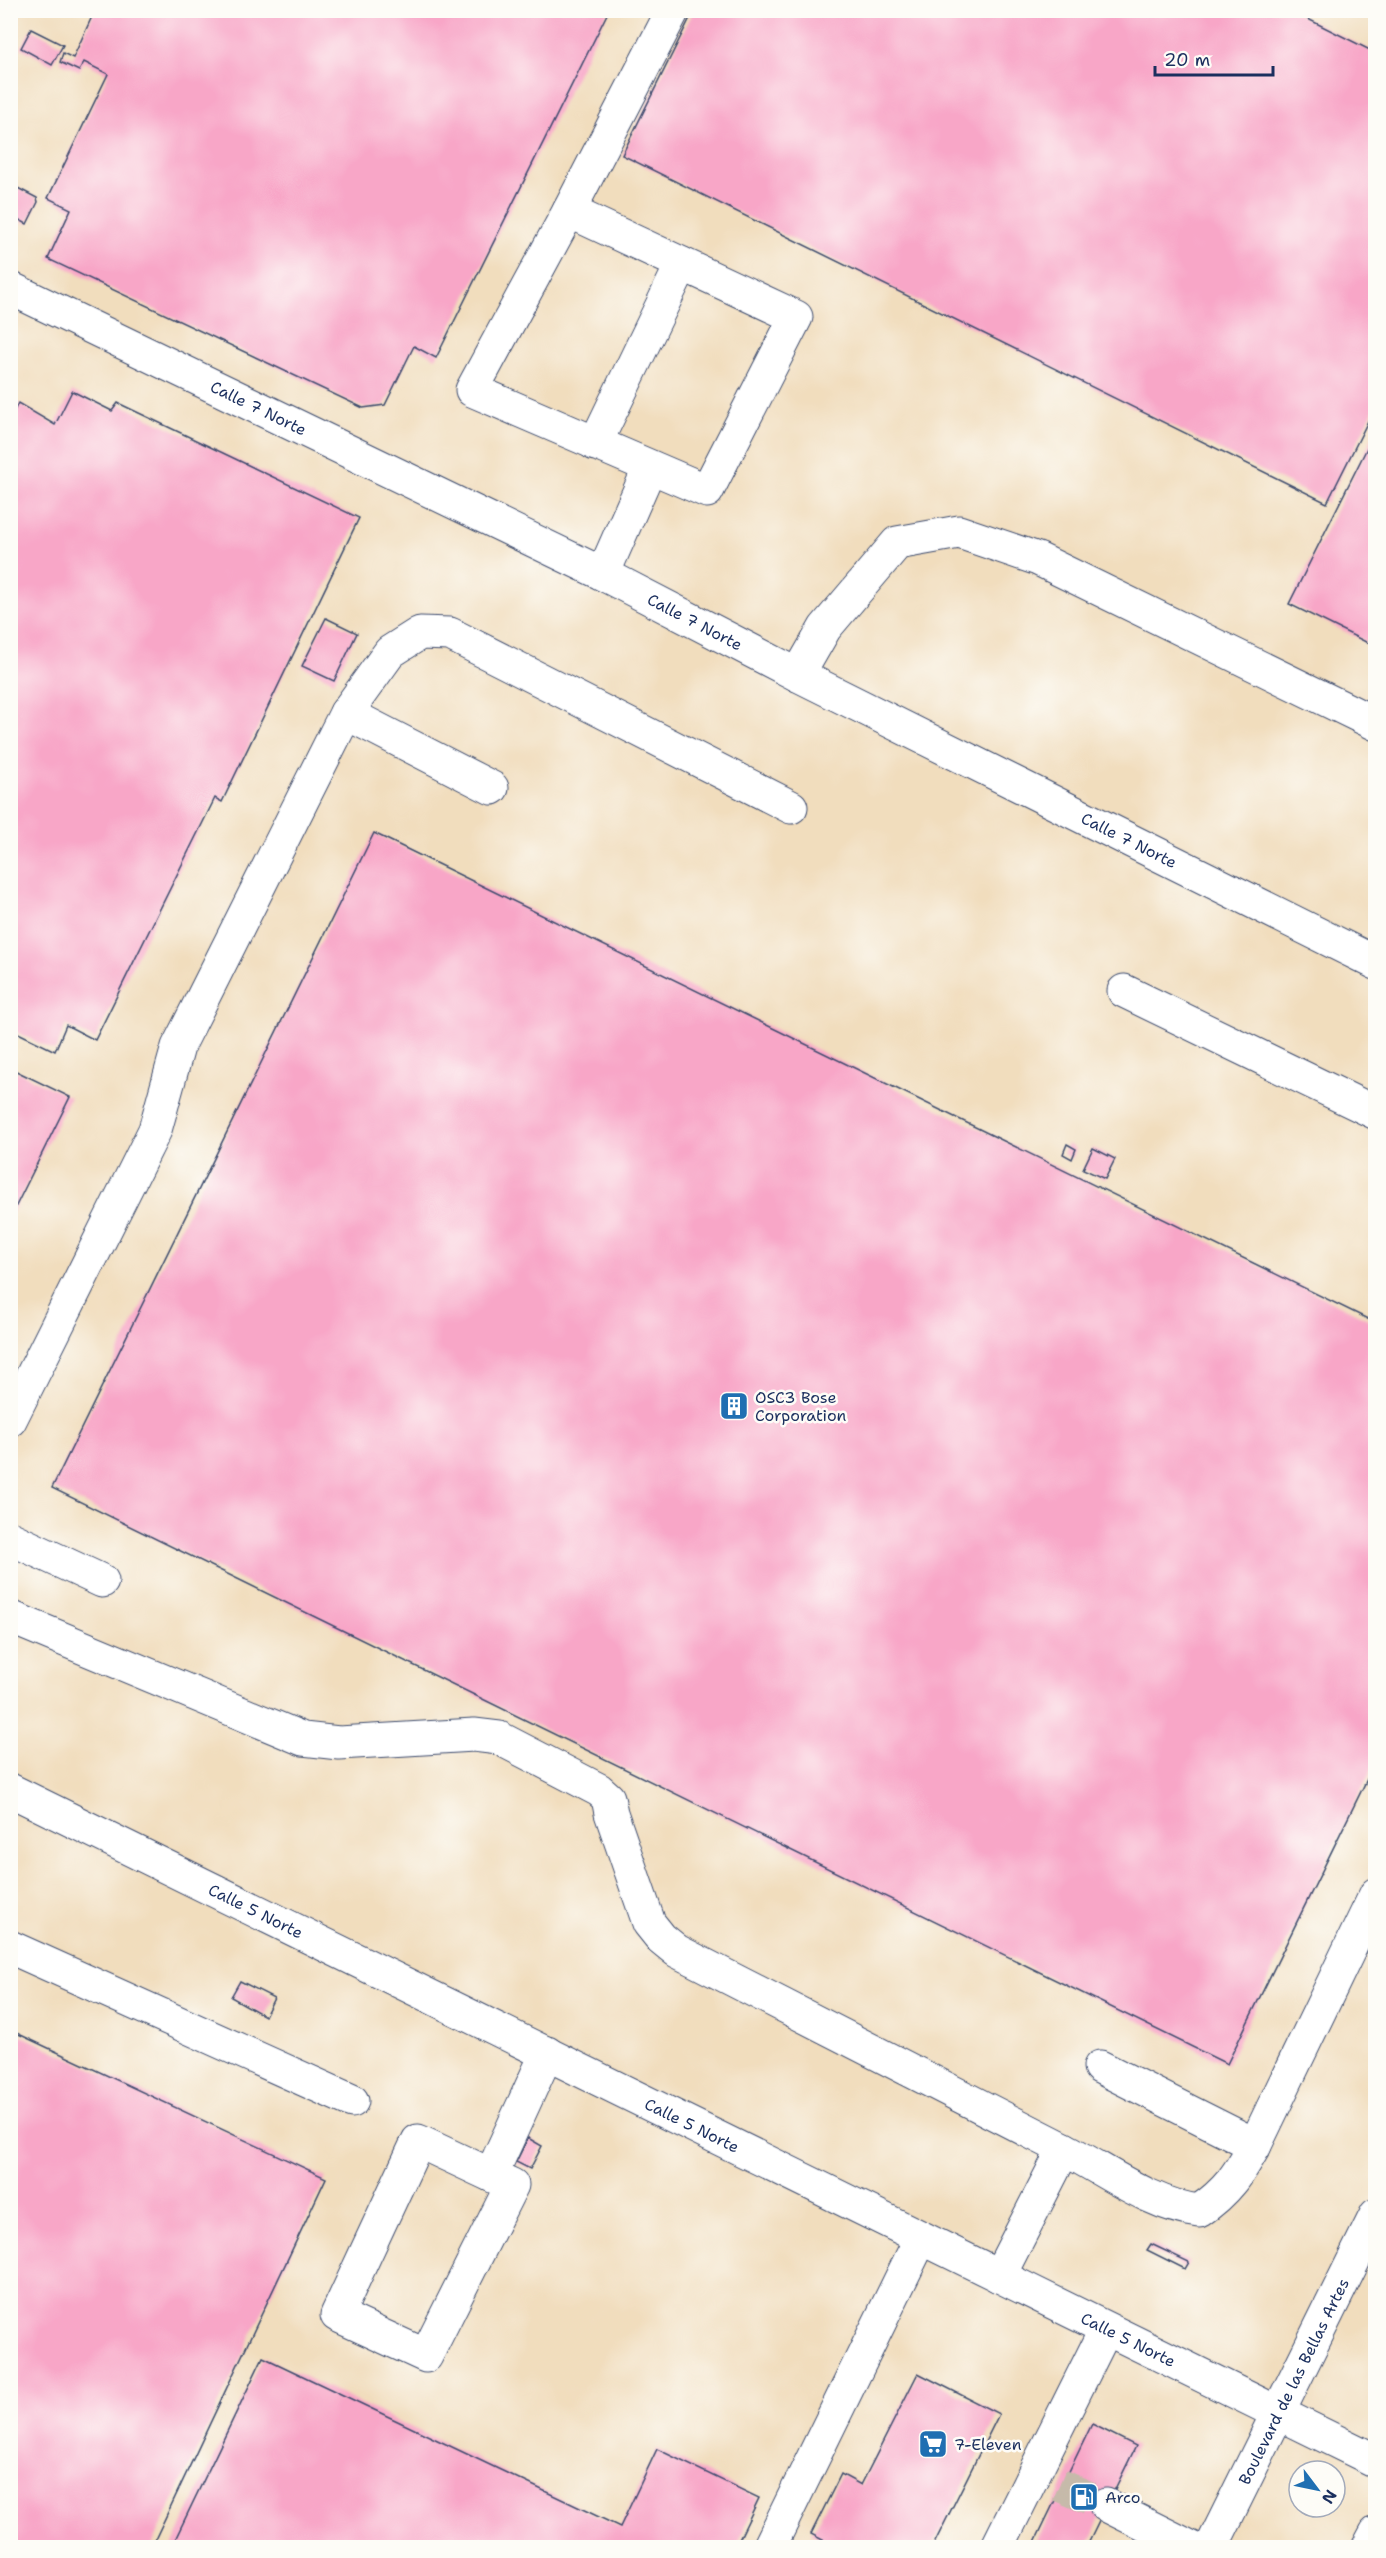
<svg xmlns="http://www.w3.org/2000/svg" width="1386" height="2558" font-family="'Shantell Sans',sans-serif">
<rect width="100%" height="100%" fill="#fdfcf7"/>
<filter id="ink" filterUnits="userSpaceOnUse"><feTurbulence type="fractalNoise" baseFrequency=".0167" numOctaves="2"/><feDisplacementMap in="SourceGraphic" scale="12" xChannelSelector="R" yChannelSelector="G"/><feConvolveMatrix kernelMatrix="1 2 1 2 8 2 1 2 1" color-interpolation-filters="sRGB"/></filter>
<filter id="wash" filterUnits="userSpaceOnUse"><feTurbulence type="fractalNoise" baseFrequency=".008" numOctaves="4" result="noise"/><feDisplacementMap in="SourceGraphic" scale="24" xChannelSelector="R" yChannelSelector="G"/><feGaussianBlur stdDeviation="1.35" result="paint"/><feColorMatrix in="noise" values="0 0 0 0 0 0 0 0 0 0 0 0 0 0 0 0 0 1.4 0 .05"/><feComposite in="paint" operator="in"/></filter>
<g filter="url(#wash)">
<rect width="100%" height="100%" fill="#f1ddbd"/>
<g id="blocks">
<g fill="#f8a6c7">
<polygon points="95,10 609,10 436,358 414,346 385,405 363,408 48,259 71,209 48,198 108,74 84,62 79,71 60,62 63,53 73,58"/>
<polygon points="694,10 1290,10 1376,53 1376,405 1327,503 622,155"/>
<polygon points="31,29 63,45 52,65 21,48"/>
<polygon points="10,184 37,198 38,202 27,224 10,215"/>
<polygon points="72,391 112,411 118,403 359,518 222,802 215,798 95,1040 66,1025 55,1051 10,1029 10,419 18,403 55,425"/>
<polygon points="1376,430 1376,647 1289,604"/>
<polygon points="326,618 357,633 334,681 302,666"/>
<polygon points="374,833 1376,1323 1376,1761 1227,2064 52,1488"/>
<polygon points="10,1068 70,1097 10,1218"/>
<polygon points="1067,1144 1076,1149 1072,1159 1063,1154"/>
<polygon points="1093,1148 1115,1159 1105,1179 1083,1169"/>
<polygon points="240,1981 274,1998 265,2016 231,1997"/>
<polygon points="10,2030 326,2178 151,2548 10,2548"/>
<polygon points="528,2138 542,2146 530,2169 516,2162"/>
<polygon points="1151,2244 1189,2262 1185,2269 1147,2250"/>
<polygon points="263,2357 620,2527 657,2449 759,2498 735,2548 171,2548"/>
<polygon points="918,2373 999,2414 932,2548 838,2548 811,2534 841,2474 861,2485"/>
<polygon points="1092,2424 1136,2446 1086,2548 1032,2548"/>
</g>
</g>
</g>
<g filter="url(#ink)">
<use href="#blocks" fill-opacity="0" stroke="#3b496c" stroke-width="1.5"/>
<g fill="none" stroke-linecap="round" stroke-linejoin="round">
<polyline stroke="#c6baaa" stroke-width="33" stroke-dasharray="33 16" stroke-linecap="butt" points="1059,2485 1106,2505"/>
<g stroke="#3b496c" stroke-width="35">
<g id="minor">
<polygon points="569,211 796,317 707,491 472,390"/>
<polyline points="569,211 673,10"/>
<path id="s1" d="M10,288L603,574L798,675L1376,963"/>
<polyline points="595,444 682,264"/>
<polyline points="603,574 650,467"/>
<polyline points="798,675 825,628 897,543 959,532 1038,559 1376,724"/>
<polyline points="346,713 492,788"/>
<polyline points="1124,991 1376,1113"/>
<polyline points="10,1420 155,1130 178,1047 346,713 390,652 420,633 450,634 791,807"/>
<polyline points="10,1538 102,1581"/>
<polyline points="10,1617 303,1739 339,1743 474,1735 499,1738 599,1790 608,1798 611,1813 649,1923 661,1938 677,1951 1064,2149"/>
<path id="s2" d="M10,1790L1376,2461"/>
<polyline points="10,1947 352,2101"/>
<polyline points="1100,2067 1255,2145"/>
<polygon points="418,2141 512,2185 426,2356 337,2315"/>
<polyline points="491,2175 547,2053"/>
<path d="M999,2276L1064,2149C1107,2171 1151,2205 1199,2211C1228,2191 1238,2175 1255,2145L1376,1894"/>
<polyline points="1106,2505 1192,2548"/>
<polyline points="769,2548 921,2238"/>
<polyline points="997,2548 1106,2329"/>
</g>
</g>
<g stroke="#3b496c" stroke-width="35">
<g id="major">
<path id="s3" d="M1211,2548L1376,2215"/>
<polyline points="1368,2548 1376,2533"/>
</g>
</g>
<use href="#minor" stroke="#fff" stroke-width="33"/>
<use href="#major" stroke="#fff" stroke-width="33"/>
</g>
</g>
<defs>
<g id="building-square" transform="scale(1.5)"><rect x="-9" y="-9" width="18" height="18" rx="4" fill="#1f6fb2" stroke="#fdfcf7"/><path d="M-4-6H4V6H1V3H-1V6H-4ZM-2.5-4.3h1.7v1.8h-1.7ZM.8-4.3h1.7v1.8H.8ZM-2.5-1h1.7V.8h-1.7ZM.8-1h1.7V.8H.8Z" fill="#fff"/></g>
<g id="supermarket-square" transform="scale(1.5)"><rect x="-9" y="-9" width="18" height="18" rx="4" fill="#1f6fb2" stroke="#fdfcf7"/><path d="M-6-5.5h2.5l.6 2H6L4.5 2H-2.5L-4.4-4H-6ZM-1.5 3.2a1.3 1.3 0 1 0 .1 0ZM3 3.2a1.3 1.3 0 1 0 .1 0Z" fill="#fff"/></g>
<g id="fuel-square" transform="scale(1.5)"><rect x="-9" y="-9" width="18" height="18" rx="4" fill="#1f6fb2" stroke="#fdfcf7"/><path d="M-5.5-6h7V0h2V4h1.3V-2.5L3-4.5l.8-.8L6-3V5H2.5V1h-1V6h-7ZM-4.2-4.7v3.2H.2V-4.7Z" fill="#fff"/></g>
</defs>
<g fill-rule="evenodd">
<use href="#building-square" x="734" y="1406"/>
<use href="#supermarket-square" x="933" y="2444"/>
<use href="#fuel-square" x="1084" y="2497"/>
</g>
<g text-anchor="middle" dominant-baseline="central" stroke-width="5" stroke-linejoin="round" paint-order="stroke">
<g font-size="16" fill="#1b2f5e" stroke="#fdfcf7">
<text stroke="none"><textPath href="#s1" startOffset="276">Calle 7 Norte</textPath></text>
<text stroke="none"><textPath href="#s1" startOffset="762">Calle 7 Norte</textPath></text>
<text stroke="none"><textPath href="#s1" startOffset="1248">Calle 7 Norte</textPath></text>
<text stroke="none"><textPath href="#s2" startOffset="274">Calle 5 Norte</textPath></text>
<text stroke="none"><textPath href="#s2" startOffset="760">Calle 5 Norte</textPath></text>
<text stroke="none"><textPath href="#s2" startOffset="1246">Calle 5 Norte</textPath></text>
<text stroke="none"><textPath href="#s3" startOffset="186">Boulevard de las Bellas Artes</textPath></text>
</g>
<g font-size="16" fill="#1b2f5e" stroke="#fdfcf7" text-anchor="start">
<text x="755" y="1397">OSC3 Bose<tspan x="755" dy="18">Corporation</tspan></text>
<text x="954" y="2444">7-Eleven</text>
<text x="1105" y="2497">Arco</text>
</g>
</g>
<rect width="1386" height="2558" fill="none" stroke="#fdfcf7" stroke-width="36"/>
<g transform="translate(1317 2489) rotate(122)"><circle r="28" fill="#fdfcf7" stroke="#a3aaba" stroke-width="1.5"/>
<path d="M0-4.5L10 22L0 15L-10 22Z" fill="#1f6fb2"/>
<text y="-9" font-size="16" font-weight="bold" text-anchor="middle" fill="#1b2f5e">N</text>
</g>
<path d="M1155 66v9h118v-9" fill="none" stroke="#1b2f5e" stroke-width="3"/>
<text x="1164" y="66" font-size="18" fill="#1b2f5e" stroke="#fdfcf7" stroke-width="4.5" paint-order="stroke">20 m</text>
</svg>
